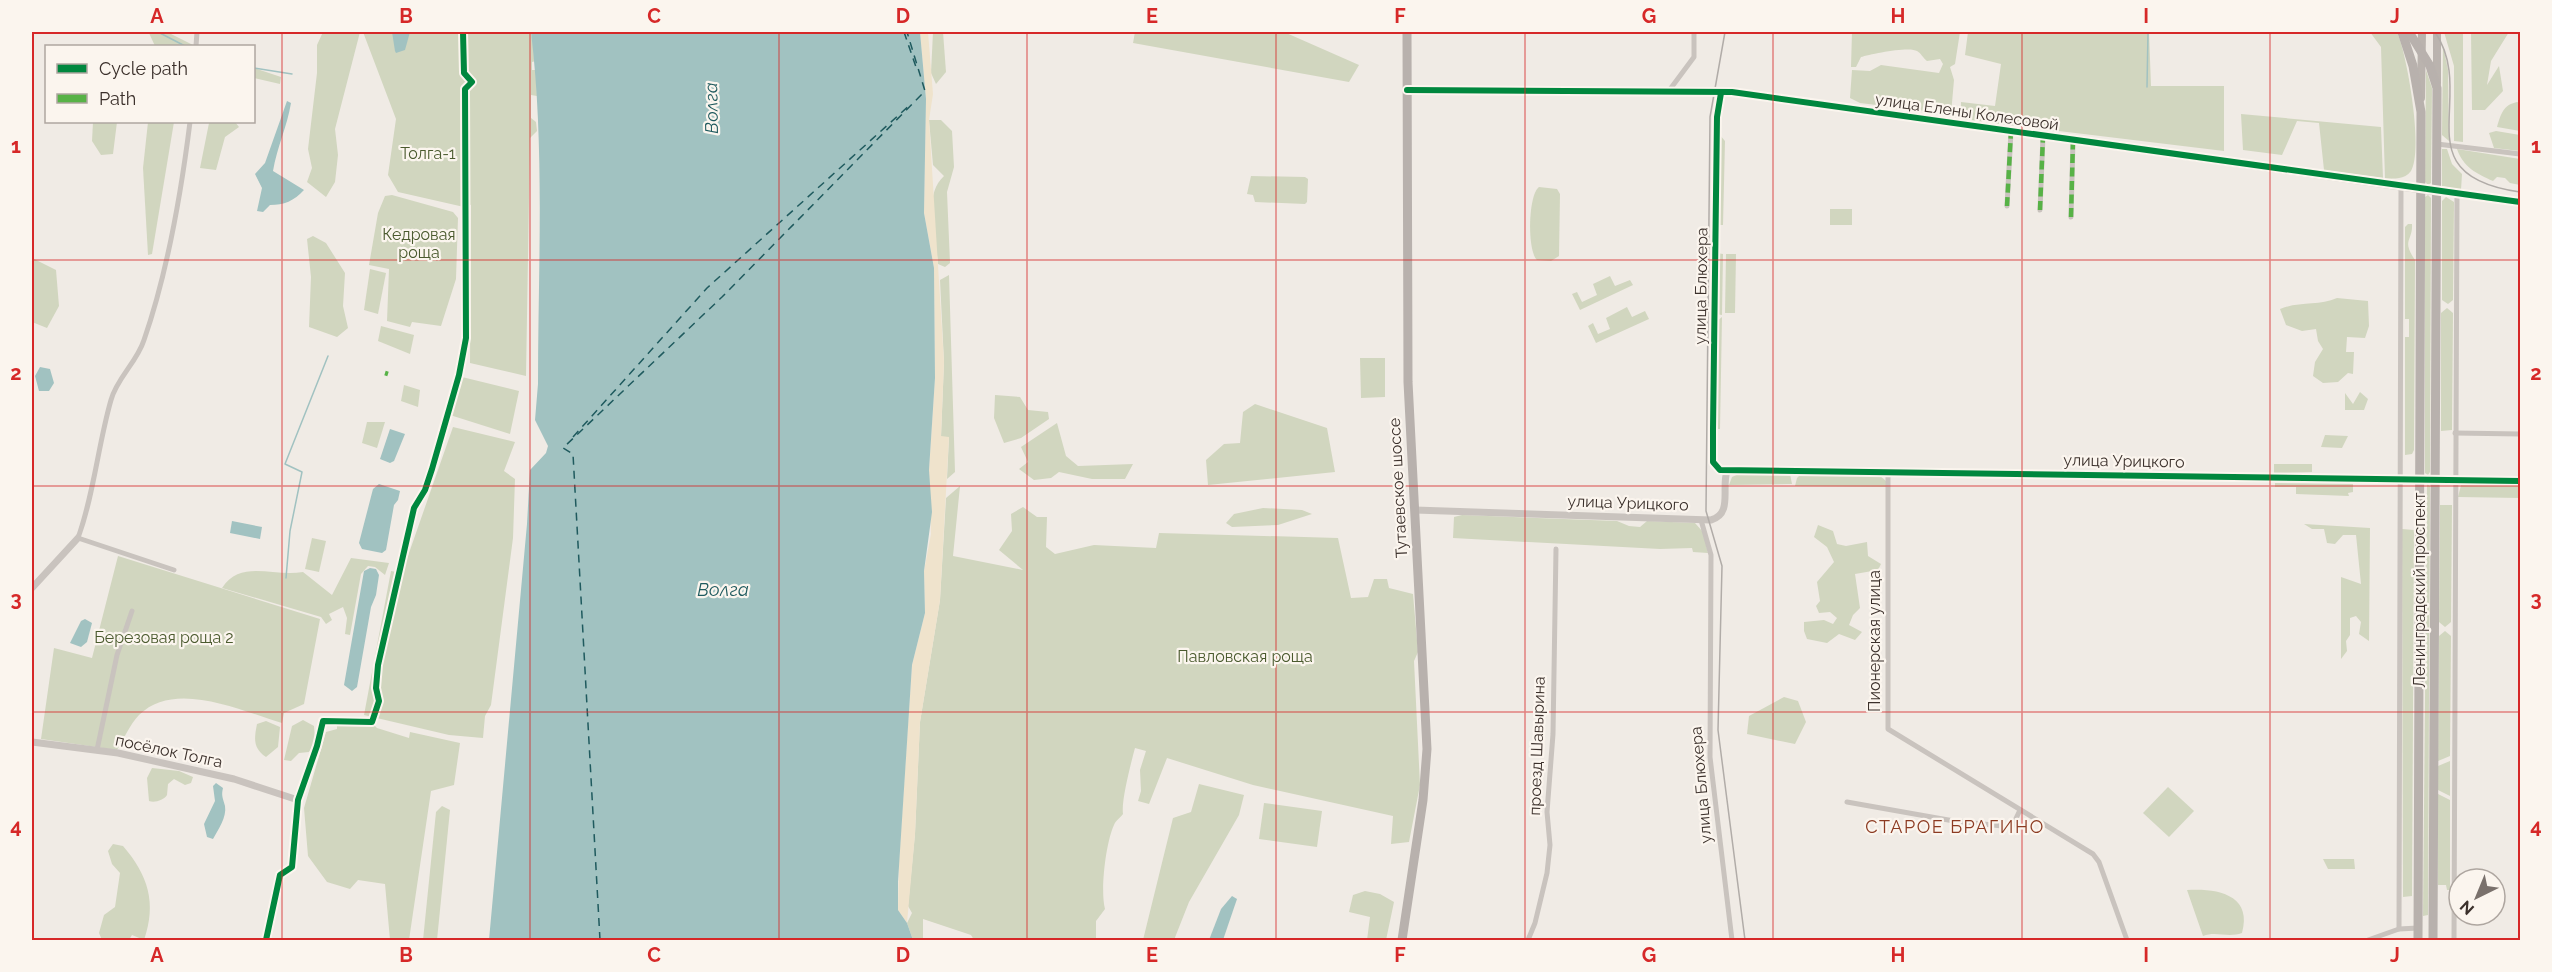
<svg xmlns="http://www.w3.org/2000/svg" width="2552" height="972" font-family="Raleway,sans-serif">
<rect width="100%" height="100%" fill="#f0ebe5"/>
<g fill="#d1d6bf">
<polygon points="139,32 167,32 193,45 155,46 149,33"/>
<polygon points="323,32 360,32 335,129 338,155 335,182 326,197 307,182 312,168 308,149 317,73 317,45"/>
<polygon points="363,32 531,32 536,61 532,62 532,70 536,70 537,96 531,95 531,118 536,122 537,131 530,138 526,376 470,363 471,205 464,203 464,207 398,192 388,175 396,119"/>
<polygon points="933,32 943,32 946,72 936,84 931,73"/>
<polygon points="1135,32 1284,32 1359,65 1349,82 1133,43"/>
<path d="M1852,32H1960L1955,64L1950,67L1954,80L1951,114L1860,103L1850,98L1852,70L1870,71L1881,65L1939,73L1943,64L1940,59L1927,61C1923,58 1921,53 1917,51C1910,46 1870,54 1861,57L1856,67H1851Z"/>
<polygon points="1968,32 2149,32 2151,86 2224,86 2224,151 1961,119 1961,102 1995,106 2001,64 1965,55"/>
<path d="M2370,32H2397C2407,54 2424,151 2411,171C2404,180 2395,178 2385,179L2381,47Z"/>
<polygon points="2444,32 2463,32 2463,142 2454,141 2454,66"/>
<polygon points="2471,32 2509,32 2491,61 2487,85 2499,66 2503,91 2485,110 2472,110"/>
<polygon points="2443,46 2448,70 2449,141 2442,135"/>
<polygon points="254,68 281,77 280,84 254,78"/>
<polygon points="2426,70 2432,88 2431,183 2428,185 2425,182"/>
<path d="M2517,102L2520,103V131L2497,127C2501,114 2503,105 2517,102Z"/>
<polygon points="2241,114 2381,127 2383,178 2324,170 2319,123 2297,121 2282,155 2243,150"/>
<path d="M929,120H941L952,131L954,167L947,192L950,263L945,267L938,264C936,237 922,196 944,176L933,165Z"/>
<polygon points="93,122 117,122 113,154 101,155 92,141"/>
<polygon points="148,122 174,122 152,254 148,255 143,168"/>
<polygon points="235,122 239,127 225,137 216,170 200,168 209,123"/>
<polygon points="2496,131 2520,135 2520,151 2494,148 2489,133"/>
<polygon points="1719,134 1725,141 1723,225 1718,225"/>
<polygon points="2442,149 2447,149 2452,164 2462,174 2461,190 2442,186"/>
<path d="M2457,149L2520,159V185L2510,183L2505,178L2497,177L2493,181C2477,174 2463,167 2457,149Z"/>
<polygon points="1251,176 1305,177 1308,179 1307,202 1305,204 1255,202 1253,195 1247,194"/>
<path d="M1539,187L1557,189L1560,194L1559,256L1551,261L1537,260C1527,251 1528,195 1539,187Z"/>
<polygon points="392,195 453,212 458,218 456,279 441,326 412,322 410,327 387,321 389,269 369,265 378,213 385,196"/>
<polygon points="2428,195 2431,198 2430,472 2428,475 2425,473 2425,197"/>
<polygon points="2446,197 2454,202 2453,300 2448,304 2442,300 2442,201"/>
<rect x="1830" y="209" width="22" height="16"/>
<path d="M2408,224H2412C2413,241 2401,240 2415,260L2414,450L2412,454L2405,455V337H2409V319H2405V227Z"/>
<polygon points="313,236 326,243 345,273 343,306 348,328 337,337 309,327 311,277 307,239"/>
<polygon points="1717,253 1723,254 1722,315 1716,314"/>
<polygon points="1726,254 1736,254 1735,313 1725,313"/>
<polygon points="32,258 56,270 59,306 47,328 32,322"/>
<polygon points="370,269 386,273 378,314 364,310"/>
<polygon points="949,275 955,472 947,479 949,437 941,437 944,362 940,280"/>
<polygon points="1610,276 1615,286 1630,280 1633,285 1580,310 1572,294 1577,292 1582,302 1597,295 1593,284"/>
<path d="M2337,298L2368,301L2369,326L2365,338L2347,337L2346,352H2354L2353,374L2348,373L2338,382L2323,383L2313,376L2315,362L2323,349L2318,341L2316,329L2302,331L2286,325L2280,309C2299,301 2319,306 2337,298Z"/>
<polygon points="1627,307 1632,317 1645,311 1649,319 1596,343 1588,326 1593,323 1598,334 1610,329 1606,318"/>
<polygon points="2447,308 2453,313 2452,430 2441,431 2441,313"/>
<polygon points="1722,317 1720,429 1715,429 1717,321"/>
<polygon points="381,326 414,335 410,354 378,341"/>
<polygon points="1360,358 1385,358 1385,397 1361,398"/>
<polygon points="462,377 519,391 510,434 450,415"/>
<polygon points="404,385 420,390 418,407 401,401"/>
<polygon points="2360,392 2368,399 2364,410 2345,410 2345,393 2353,404"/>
<polygon points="995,395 1020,397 1028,410 1048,412 1049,419 1021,438 1004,443 994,418"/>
<polygon points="1255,404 1327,428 1335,472 1208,485 1206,460 1224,444 1240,443 1243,412"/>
<polygon points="367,422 385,422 377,448 362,443"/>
<polygon points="1057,423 1066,456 1078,466 1133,464 1125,479 1092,479 1059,472 1051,478 1034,480 1019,469 1028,462 1021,447"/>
<polygon points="453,427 515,442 504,471 515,479 513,538 491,705 485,716 483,738 449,735 364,715 391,571 402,573"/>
<polygon points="2325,435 2348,436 2342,448 2321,447"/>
<polygon points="2274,464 2312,464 2312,472 2274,473"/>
<polygon points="1741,473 1790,474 1792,484 1729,485 1732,477"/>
<polygon points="1801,474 1879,475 1886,481 1886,487 1795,486 1797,478"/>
<polygon points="2275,483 2353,484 2353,492 2348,493 2349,496 2296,494 2296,487 2275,487"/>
<polygon points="2427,484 2430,486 2428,915 2423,916"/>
<polygon points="2461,485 2520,486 2520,498 2458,497"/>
<path d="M960,486L953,556L1023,570L999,550L1012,531L1011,514L1023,507L1037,517H1047L1046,547L1055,554L1094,545L1156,548L1159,533L1338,538L1351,598L1368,597L1374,579H1387L1389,588L1413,594L1418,652L1414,661L1420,785L1409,842L1391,844L1393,816L1253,785L1167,758L1149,804L1138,801L1141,791L1140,770L1146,751L1135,748C1131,763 1121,801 1123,814C1120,818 1116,820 1114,825C1106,842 1100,890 1105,909L1096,921V940H974L971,935L923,919V940H913L907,923L912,913L908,906L915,834L920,722L940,600L946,498Z"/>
<polygon points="2440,505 2452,505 2451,622 2445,627 2439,622"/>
<polygon points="1263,508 1302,510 1312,514 1278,525 1232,527 1226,523 1234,514"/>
<polygon points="1462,515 1617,521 1629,526 1640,527 1647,521 1695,523 1703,532 1708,553 1693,552 1692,548 1660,549 1453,538 1454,517"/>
<polygon points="2304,524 2370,528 2369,641 2359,634 2361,622 2356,616 2350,618 2350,635 2346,641 2347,651 2341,659 2341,577 2361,584 2356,535 2343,535 2335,544 2327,543 2324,529 2312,529"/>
<polygon points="1818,525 1833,531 1837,544 1846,546 1867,542 1868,556 1881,564 1878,570 1855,574 1860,608 1853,615 1849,625 1862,632 1855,640 1839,634 1827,643 1807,639 1804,631 1804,622 1824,620 1833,624 1837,618 1830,612 1819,613 1816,606 1820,601 1817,582 1834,562 1827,547 1814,537"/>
<polygon points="2402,529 2414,530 2412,896 2403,897"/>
<polygon points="312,538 326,541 319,572 305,569"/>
<path d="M118,556L320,619L304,704L284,713L282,723C241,711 175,679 139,715C130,724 124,739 117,750L41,739L54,648L92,658Z"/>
<path d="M351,558L389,563L385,575L375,567L368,566L361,574L350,635L345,634L347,618L343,607L329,614L332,620L326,624L321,617L222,588C241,559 272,577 303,572L332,595Z"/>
<polygon points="2445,631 2451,636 2450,756 2438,761 2439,636"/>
<polygon points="1784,697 1798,701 1806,722 1795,744 1747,734 1749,716"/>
<polygon points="303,720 314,726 315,740 309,752 299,753 291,761 284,760 292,726"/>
<path d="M266,721L280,727L278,747L266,757C253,748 254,739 257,724Z"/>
<polygon points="372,723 377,728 409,738 410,732 460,743 454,785 431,791 409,940 390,940 385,884 358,880 350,889 327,882 308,856 304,808 326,732 337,729 337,724"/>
<polygon points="2450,761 2450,796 2438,790 2438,766"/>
<path d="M152,768L179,771L193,777L191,783L185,785L174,779L168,784L167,795C164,800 155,803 149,801L147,778Z"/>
<polygon points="1199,784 1244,795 1239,815 1189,902 1174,940 1143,940 1173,818 1191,812"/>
<polygon points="2168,787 2194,811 2169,837 2143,813"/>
<polygon points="2438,794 2450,800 2450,890 2447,890 2446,885 2438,885"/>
<polygon points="1264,803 1322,811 1317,847 1259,839"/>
<polygon points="442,806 450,810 437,940 423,940 436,812"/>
<path d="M113,844L123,846C148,875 157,903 144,940L132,935L129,940H102L99,933L104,915L115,907L120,873L112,864L108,851Z"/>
<polygon points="2323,859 2354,859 2355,869 2328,869"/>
<path d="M2187,890C2216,888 2253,894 2242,933C2228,938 2216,931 2203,936Z"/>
<polygon points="1365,891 1380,894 1394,902 1386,940 1367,940 1370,917 1349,912 1353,895"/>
</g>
<polygon fill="#efe3cc" points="920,32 928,32 933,94 929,120 944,362 941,436 949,437 940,600 920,722 915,834 907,923 898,910 899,862 912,665 925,613 924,571 931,534 929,470 935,378 934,268 924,213 926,99"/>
<g fill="#a1c2c1">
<polygon points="392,32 410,32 405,50 396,53 395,51"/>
<path d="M531,32H920L926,99L924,213L934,268L935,378L929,470L932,512L924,571L925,613L912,665L898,882V910L907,923L913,940H489L527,524L530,470L546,453L548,446L535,420L538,384C538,267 545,148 531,32Z"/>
<path d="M287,101L291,103C287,127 277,147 273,171L304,190C294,201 284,205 270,205L263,212L257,211L262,188L255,174L265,163Z"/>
<polygon points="40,367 50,369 54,383 49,391 39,391 35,376"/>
<polygon points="390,429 405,434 394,461 390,463 380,459"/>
<polygon points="379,484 400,491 398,500 394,505 386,550 382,553 362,549 359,543 373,489"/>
<polygon points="232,521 262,527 260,539 230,533"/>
<polygon points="370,568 376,569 379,575 376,595 371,607 357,687 352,691 344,685 364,571"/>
<polygon points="85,619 92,623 87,642 81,647 70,643 81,621"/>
<path d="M216,783L223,788C221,796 223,798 225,806C227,817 218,830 213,839L207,837L204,824L215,801L213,786Z"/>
<polygon points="1232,896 1237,899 1223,940 1209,940 1221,909"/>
</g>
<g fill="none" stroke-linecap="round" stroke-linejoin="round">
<g stroke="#a1c2c1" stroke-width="1.5">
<polyline points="158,32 185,46"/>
<polyline points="254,68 292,74"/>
<polyline points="2147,87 2148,32"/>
<polyline points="286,578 290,531 302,472 285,464 328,356"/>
</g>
<g stroke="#1f5a5e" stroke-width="1.5" stroke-dasharray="8 6" stroke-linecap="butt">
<polyline points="904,32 917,70"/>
<polyline points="573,437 707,288 911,104"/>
<polyline points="600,940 573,454 563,448 722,297 925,91 907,32"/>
</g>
<g stroke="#c9c3be" stroke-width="5">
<polyline points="196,46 197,32"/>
<polyline points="1668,92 1694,57 1694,32"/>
<polyline points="2437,144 2520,154"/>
<polyline points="2436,192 2520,202"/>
<polyline points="2007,206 2011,131"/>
<polyline points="2040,210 2043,136"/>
<polyline points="2071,217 2073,140"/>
<polyline points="2455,433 2520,434"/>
<polyline points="1888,471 1888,729 2093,854 2099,862 2127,940"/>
<polyline points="1701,520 1711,555 1710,757 1732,940"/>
<path d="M174,570L78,538C94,494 98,445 111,400C117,378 137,362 144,340C168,271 181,194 190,122"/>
<polyline points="97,750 117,655 132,611"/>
<polyline points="298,800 317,746 323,721 372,722 379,701 376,688 378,665 414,508 425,490 432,469 459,375 466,338 465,89 472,82 464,73 463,32"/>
<polyline points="1847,802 1954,821 2012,827 2020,810"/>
<polyline points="2399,929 2401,187"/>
<polyline points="266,940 280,875 292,867"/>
<polyline points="1528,940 1535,923 1547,873 1550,845 1547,812 1553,734 1556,549"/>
<polyline points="2368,940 2399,929 2418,928"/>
<polyline points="2454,940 2457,194"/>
</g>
<g stroke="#c9c3be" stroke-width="7">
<polyline points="1407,90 1732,92 2436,192"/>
<polyline points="1721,93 1717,117 1713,429 1713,462 1720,470 2520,481"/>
<path d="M1415,510L1711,520C1733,514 1721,488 1727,471"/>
<polyline points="32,588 78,538"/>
<polyline points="32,742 118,753 234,779 298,800 292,867"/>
</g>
<g stroke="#bab3ae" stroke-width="8">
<polyline points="2437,83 2437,32"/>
<polyline points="2421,98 2422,32"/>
</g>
<g stroke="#b8b1ad" stroke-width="9">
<polyline points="2402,32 2413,66 2421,112 2418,940"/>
<polyline points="2409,32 2430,66 2437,88 2433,940"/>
<polyline points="1402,940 1423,800 1427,749 1408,382 1407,32"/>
</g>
<g stroke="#b1aca8" stroke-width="1.5">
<polyline points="1725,32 1710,117 1706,511 1722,566 1718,730 1745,940"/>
<path d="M2435,32C2479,97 2400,175 2520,192"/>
</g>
<g stroke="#57b246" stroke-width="4.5" stroke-dasharray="9 4.5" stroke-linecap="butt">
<polyline points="2007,206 2011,131"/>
<polyline points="2040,210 2043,136"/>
<polyline points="2071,217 2073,140"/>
<polyline points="385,373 388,374"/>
</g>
<g stroke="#fbf5ee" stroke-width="10">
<g id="cycleway">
<polyline points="1407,90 1732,92 2520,202"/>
<polyline points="1721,93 1717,117 1713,429 1713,462 1720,470 2520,481"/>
<polyline points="266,940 280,875 292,867 298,800 317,746 323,721 372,722 379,701 376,688 378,665 414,508 425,490 432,469 459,375 466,338 465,89 472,82 464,73 463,32"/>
</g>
</g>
<use href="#cycleway" stroke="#00873e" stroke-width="6"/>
</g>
<path fill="none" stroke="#d62828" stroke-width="1.5" stroke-opacity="0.55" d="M282,32V940M530,32V940M779,32V940M1027,32V940M1276,32V940M1525,32V940M1773,32V940M2022,32V940M2270,32V940M32,260H2520M32,486H2520M32,712H2520"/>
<g text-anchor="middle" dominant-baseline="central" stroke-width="4.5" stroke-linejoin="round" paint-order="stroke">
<g font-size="16" fill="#3b302b" stroke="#fbf5ee">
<text transform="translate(1967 112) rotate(8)">улица Елены Колесовой</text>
<text transform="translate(1701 286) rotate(-89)">улица Блюхера</text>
<text transform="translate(2124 461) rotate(1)">улица Урицкого</text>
<text transform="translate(1398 488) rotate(-93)">Тутаевское шоссе</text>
<text transform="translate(1628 503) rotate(2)">улица Урицкого</text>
<text transform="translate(2419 590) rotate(-90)">Ленинградский проспект</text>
<text transform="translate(1874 641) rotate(-90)">Пионерская улица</text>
<text transform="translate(1537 746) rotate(-88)">проезд Шавырина</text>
<text transform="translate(169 751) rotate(12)">посёлок Толга</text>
<text transform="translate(1701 785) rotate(-95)">улица Блюхера</text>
</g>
<g font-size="16" fill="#4a5a2e" stroke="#fbf5ee">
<text x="428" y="153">Толга-1</text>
<text x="419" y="234">Кедровая<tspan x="419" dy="18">роща</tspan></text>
<text x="164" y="637">Березовая роща 2</text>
<text x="1245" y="656">Павловская роща</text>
</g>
<g font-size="18" font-style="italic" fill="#1f5a5e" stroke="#fbf5ee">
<text transform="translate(711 108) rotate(-91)">Волга</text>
<text x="723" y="589">Волга</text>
</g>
<g font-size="18" letter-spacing="1.5" fill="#8c3b22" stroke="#fbf5ee">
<text x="1955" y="826">СТАРОЕ БРАГИНО</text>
</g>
</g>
<rect width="2552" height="972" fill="none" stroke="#fbf5ee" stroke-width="66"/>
<rect x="45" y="45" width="210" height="78" fill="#fbf5ee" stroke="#aea6a0" stroke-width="1.5"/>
<rect x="57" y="64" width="30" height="9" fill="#00873e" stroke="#aea6a0" stroke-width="1.5"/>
<text x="99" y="75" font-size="18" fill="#3b302b">Cycle path</text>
<rect x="57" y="94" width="30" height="9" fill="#57b246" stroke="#aea6a0" stroke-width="1.5"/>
<text x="99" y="105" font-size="18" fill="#3b302b">Path</text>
<g transform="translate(2477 897) rotate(223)"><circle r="28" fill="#fbf5ee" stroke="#aea6a0" stroke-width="1.5"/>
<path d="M0-4.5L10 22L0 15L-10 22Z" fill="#7a716c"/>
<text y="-9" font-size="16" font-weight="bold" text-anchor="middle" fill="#3b302b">N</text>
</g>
<rect x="33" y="33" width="2486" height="906" fill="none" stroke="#d62828" stroke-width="2"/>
<g font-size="20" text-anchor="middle" font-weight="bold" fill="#d62828">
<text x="157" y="23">A</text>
<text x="406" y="23">B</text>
<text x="654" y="23">C</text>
<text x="903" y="23">D</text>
<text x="1152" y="23">E</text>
<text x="1400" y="23">F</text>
<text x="1649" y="23">G</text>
<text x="1898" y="23">H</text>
<text x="2146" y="23">I</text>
<text x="2395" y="23">J</text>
<text x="16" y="153">1</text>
<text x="2536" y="153">1</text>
<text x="16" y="380">2</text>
<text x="2536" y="380">2</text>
<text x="16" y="606">3</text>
<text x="2536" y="606">3</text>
<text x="16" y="833">4</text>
<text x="2536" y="833">4</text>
<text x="157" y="962">A</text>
<text x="406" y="962">B</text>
<text x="654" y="962">C</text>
<text x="903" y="962">D</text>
<text x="1152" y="962">E</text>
<text x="1400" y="962">F</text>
<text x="1649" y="962">G</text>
<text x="1898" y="962">H</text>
<text x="2146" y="962">I</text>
<text x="2395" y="962">J</text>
</g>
</svg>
